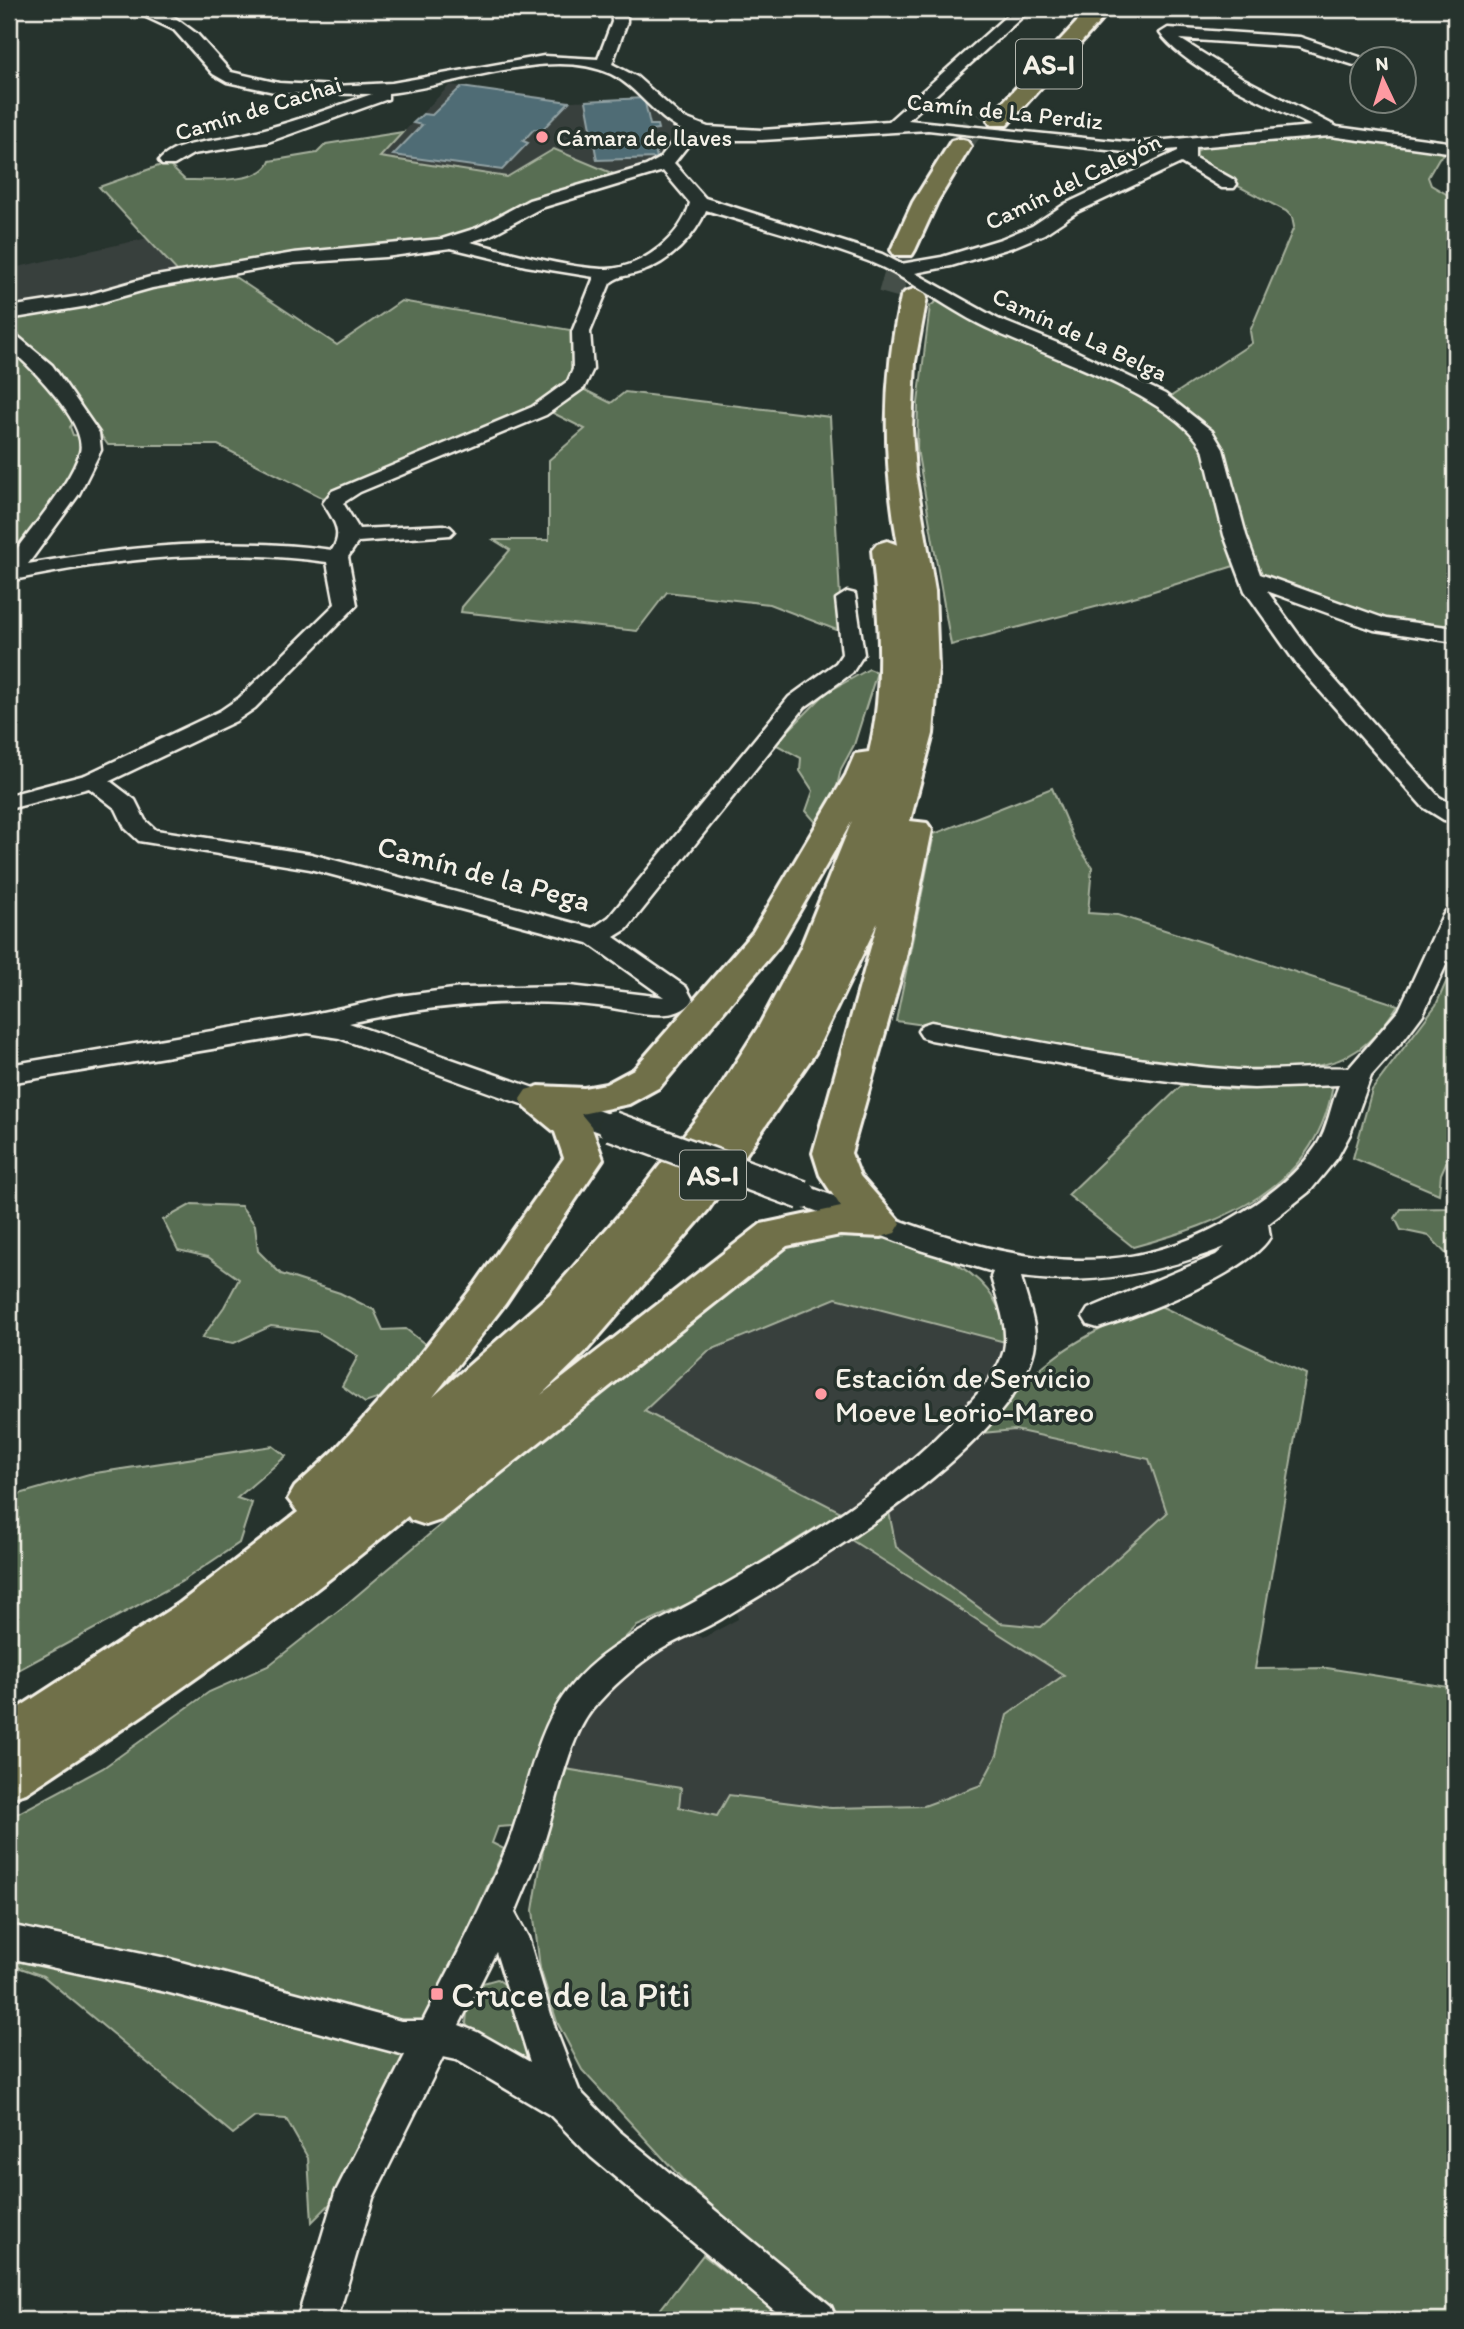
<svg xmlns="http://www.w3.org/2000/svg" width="1464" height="2329" font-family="Itim,sans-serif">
<rect width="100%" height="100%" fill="#26332d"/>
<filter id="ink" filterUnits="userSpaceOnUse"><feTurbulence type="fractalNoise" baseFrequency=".0143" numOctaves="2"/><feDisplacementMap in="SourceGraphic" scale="14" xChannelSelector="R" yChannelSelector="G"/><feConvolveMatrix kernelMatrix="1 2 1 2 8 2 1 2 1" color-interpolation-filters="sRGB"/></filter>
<g filter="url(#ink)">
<g fill="#39403e">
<polygon points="450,85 572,101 646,98 681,132 662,160 621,177 554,149 507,177 379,157"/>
<polygon points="148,238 180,274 110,292 9,311 9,269"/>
<polygon points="836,1298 1005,1342 995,1376 943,1434 841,1512 644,1411 708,1351"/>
<polygon points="1015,1430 1150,1459 1167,1513 1041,1627 1000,1623 895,1547 888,1507 981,1433"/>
<polygon points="848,1538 1065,1676 1007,1715 997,1755 981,1785 924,1806 831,1808 717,1816 679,1807 681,1788 565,1769 588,1707 658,1642 684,1628 703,1638 738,1619 733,1601"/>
</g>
<g fill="#596e52" stroke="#a6b09d" stroke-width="2">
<path d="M403,132L380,157L507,177L554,149L621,177L442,241L180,274L99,187L167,163L185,180C206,180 262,184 270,161L317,153L326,144Z"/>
<polygon points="1322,134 1447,152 1439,158 1428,177 1431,185 1455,199 1455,629 1365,615 1279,584 1262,573 1240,526 1219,440 1170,397 1252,343 1250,331 1294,227 1292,217 1286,211 1209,171 1196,160 1194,152 1207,146"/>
<path d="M229,273L337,345L401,301L576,331L573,379L536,407L323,498L218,445H108C78,404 51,364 9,335V317Z"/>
<polygon points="937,301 977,322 1050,351 1157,404 1198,436 1206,452 1234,566 1141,595 951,645 917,449 918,403 930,306"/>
<path d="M9,352L22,353L73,423L70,427L73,435L83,436C91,478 34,532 9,563Z"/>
<polygon points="581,388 611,403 625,392 830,417 842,632 769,604 667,592 637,631 461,612 462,607 510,550 494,540 549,540 549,460 585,429 551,412"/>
<polygon points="869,669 877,672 854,745 841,769 833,804 818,825 806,811 813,791 800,771 801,758 775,744 826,693"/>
<path d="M1052,788L1074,840L1092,867L1088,913L1118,915L1398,1005C1380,1033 1360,1056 1326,1064C1255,1081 1158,1061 1087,1049C1023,1039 960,1030 896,1021L934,834Z"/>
<polygon points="1455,962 1455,1143 1441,1174 1439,1194 1353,1158 1372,1090 1436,1005"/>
<path d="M1333,1084C1318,1188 1222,1223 1133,1247L1068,1195L1182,1085L1241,1090Z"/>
<polygon points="1455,1174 1455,1263 1429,1236 1401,1230 1395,1218 1401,1209 1448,1208 1454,1202"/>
<polygon points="192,1204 241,1206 255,1225 258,1251 281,1274 340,1293 374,1310 383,1330 406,1329 430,1348 386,1396 365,1403 342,1386 358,1356 318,1332 271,1326 234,1343 202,1338 224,1307 239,1279 208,1257 178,1250 163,1220"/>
<path d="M805,1232C827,1232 849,1231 870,1234C926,1242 1008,1275 1005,1342L836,1298L708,1351L644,1411L841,1512L706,1596L637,1626L565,1696L513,1826L498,1827L492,1843L504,1849L427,2022L404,2026L164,1963L9,1931V1818L103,1768L209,1692L268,1666L348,1603L600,1390Z"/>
<path d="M1156,1304L1306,1374L1255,1669L1327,1668L1455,1688V2320H842L685,2182L582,2070L557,2022L540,1968L533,1910L545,1838L565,1769L681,1788L679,1807L717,1816L729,1795L831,1808L924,1806L981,1785L997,1755L1007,1715L1064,1675L848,1538L888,1507L896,1547L1000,1623L1041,1627L1167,1513L1149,1459L1015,1430L981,1433C1034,1362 1075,1338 1156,1304Z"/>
<polygon points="273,1446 286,1456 237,1498 252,1503 239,1543 181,1582 9,1675 9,1497 89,1474"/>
<polygon points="9,1948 80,1964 401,2052 403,2067 335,2199 312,2222 308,2158 286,2119 255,2117 233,2134 43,1976 9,1964"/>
<polygon points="497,1979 511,1989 531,2047 528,2058 518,2061 475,2036 466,2024 467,2012 479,1984"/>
<polygon points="703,2255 788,2320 652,2320"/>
</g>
<g fill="#4f6c75" stroke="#91a1a3" stroke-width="2">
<polygon points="461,87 569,102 542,130 534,129 523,141 528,143 502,170 393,155 422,125 413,123 423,114 432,115"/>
<polygon points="644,98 650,125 657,125 658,129 651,130 657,158 597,160 586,101"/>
</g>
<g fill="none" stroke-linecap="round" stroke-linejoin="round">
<g stroke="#455049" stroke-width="24" stroke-dasharray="24 12" stroke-linecap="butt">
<polyline points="959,146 981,116"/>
<polyline points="890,295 903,250"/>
</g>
<g stroke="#f4f1e8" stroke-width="5">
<g id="minor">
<path d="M129,9H151L174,17L197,34L231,72L279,83L335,86L392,83L544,56L598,59L612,22L611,9H627V22L612,64L637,77L682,117L708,127L762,130L889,121L1014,9H1031L908,120L1134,143L1312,126C1270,105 1186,70 1160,33L1168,28L1300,37L1360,57V63L1354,65L1298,47L1180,39L1244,79L1337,127L1455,143V153L1330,136L1195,147V158L1234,180L1237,184L1234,188H1222L1181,163L1077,212L1044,234L1013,247L951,266L915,273L998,319L1067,347L1165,394L1212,431L1223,449L1246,535L1260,574L1386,619L1455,628V642L1374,630L1267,591L1314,656L1439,797L1455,806V822L1444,820L1423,807L1298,666L1245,591L1224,535L1203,449C1171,393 1041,355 983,326C944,307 908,277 868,261C815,241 759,227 706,210C695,237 668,264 640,272C629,276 619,275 610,283L590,332L593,369L584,388L546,415L360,492L343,503L359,529L443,525L450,527L454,531L450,535L358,542L348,557L357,605L255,708L236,721L110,781L135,800L145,820L156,830L311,854L593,928L609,917L789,697L836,663L842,654L836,599L847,592L855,594L864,654L852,673L805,707L627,929L614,937L686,987L693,1000C676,1027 625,1008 598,1006C514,997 431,1005 349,1023L622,1119L626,1126L622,1133L612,1135L602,1133L339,1038L308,1033L9,1083V1065L308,1015L399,996L461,988L570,986L664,997L588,943L310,869L139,841L125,828L116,809L89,788L9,809V795L85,775L220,711L239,698L335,604L327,562C221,547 112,558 9,581C9,553 19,547 35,525C51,503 72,478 80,452C88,423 29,365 9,348V333L16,335L52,365L99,433L101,450L79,494L28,564C129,546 230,536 332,550C344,532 333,519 323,503L332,491L532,407L568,381L573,369L572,332L594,277L526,266L451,248L385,257L294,263L152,288L88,306L9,319V307L87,295L150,277L294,253L442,239L477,228L529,200L646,166L659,159L682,130C654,117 639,88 611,74C550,45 453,87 388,93V99L268,142L193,154L174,165H162L159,161C171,147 192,144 209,141C267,132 317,113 372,94L279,93L227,82L213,74L174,30ZM928,130L1134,153L1178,149V151L1065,204L1032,226L1001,239L942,257L901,264L882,254L705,198L674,163L697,134L725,140H762ZM663,171L690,203C682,236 642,268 607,269C569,269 508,251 470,242L489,236L541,208Z"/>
<path d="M1455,909V946L1423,1014L1405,1038L1371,1076L1350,1134L1337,1158L1310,1191L1268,1224L1270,1237C1250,1272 1138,1316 1098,1328L1088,1325L1083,1317L1088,1309L1216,1255L1225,1247C1159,1273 1092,1286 1021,1277C1026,1299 1039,1327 1034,1350C1010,1451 807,1567 721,1619C701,1631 679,1638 660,1650C636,1665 610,1688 592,1710C568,1740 557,1802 545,1839C536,1864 525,1888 515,1913L528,1937L555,2028L579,2090L619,2131L831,2306L837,2320H786L591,2157L550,2115L457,2060L443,2057L373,2198L337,2320H297L335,2193L405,2055L166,1992L9,1958V1925L166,1958L401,2021H423C453,1962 484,1905 508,1844C527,1794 534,1734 567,1691C600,1647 650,1627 696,1601C785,1551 891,1490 959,1414C976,1395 997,1376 1004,1350C1009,1327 997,1299 991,1277L993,1272L920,1250L792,1202L788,1195L792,1188L802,1185L812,1188C952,1239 1085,1303 1229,1220C1262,1201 1295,1178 1317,1145C1328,1128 1331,1104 1339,1085L1254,1088L1200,1085L1123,1075L931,1040L922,1037L918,1031L922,1025L931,1022C1033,1040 1134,1063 1237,1070C1274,1072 1311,1066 1349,1068L1399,1010L1442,917L1446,911ZM496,1952L530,2062L477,2032L459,2025Z"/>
</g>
</g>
<g stroke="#f4f1e8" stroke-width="6">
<g id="highway">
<polygon points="1089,9 1111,9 1007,125 991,125 988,120 991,115"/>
<polygon points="959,139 967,141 971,146 937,202 915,250 912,255 894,255 891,250 913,202 951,141"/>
<path d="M914,289L923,292L927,297L915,362L912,429L915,473L935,591L938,669L933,734L910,821L927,823L932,830L905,962L851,1153L860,1176L901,1223L895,1233L881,1237L840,1235L787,1246L441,1520L426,1525L411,1520L408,1516C284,1619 161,1705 26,1793L9,1798V1714L180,1603L298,1512L288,1499L295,1487L333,1452L407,1371L476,1283L564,1158L555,1132L526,1108L520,1099L526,1090L539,1086L584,1088L606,1084L634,1069L753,932L846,775L855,754L869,752C885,687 879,616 872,550L877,544L887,541L898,545C883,460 882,381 901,297L905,292ZM852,821L800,949L759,1026L715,1095L639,1192L550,1294L433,1397L505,1304L603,1159L591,1126L581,1114L629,1104L660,1087L779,946ZM878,922L813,1153L820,1175L841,1207L761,1224L541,1395L587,1350L708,1210L815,1053Z"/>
</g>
</g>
<use href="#minor" fill="#26332d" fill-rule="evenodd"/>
<use href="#highway" fill="#70704a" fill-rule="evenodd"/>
<g stroke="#f4f1e8" stroke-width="33" stroke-linecap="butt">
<polyline id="minor-bridge" points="612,1126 802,1195"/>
</g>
<use href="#minor-bridge" stroke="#26332d" stroke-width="28"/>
</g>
</g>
<g fill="#ff9aa2" stroke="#26332d" stroke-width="2.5">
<circle cx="542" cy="137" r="7"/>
<circle cx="821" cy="1394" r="7"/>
<rect x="430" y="1987" width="14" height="14" rx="3.5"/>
</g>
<g text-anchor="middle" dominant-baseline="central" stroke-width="7" stroke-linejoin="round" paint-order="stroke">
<g font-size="24" fill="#f4f1e8" stroke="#26332d">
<text transform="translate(258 108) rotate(-17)">Camín de Cachai</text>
<text transform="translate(1005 111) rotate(6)">Camín de La Perdiz</text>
<text transform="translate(1073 181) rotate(-26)">Camín del Caleyón</text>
<text transform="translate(1080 334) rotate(25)">Camín de La Belga</text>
</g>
<g font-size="24" fill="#f4f1e8" stroke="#26332d" text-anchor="start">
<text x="556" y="137">Cámara de llaves</text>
</g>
<g fill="#26332d" stroke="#b6b8b0" stroke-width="2">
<rect x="1016" y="39.5" width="66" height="49" rx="5"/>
<rect x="680" y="1150.5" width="66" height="49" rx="5"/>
</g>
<g font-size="28" font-weight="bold" fill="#f4f1e8">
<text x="1049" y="64">AS-I</text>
<text x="713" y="1175">AS-I</text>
</g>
<g font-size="30" fill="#f4f1e8" stroke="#26332d">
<text transform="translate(484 873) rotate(15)">Camín de la Pega</text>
</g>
<g font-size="30" fill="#f4f1e8" stroke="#26332d" text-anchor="start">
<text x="835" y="1377">Estación de Servicio<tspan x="835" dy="34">Moeve Leorio-Mareo</tspan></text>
</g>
<g font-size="37" fill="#f4f1e8" stroke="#26332d" text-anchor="start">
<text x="451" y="1994">Cruce de la Piti</text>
</g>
</g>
<rect width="1464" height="2329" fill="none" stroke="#26332d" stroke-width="35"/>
<rect x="18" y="18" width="1429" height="2294" fill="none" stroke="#f4f1e8" stroke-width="2.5" filter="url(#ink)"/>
<g transform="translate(1383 80) rotate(356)"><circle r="33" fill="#26332d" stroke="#787f78" stroke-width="2"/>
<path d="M0-5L12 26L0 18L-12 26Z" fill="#ff9aa2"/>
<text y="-10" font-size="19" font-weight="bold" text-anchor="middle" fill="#f4f1e8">N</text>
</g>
</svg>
